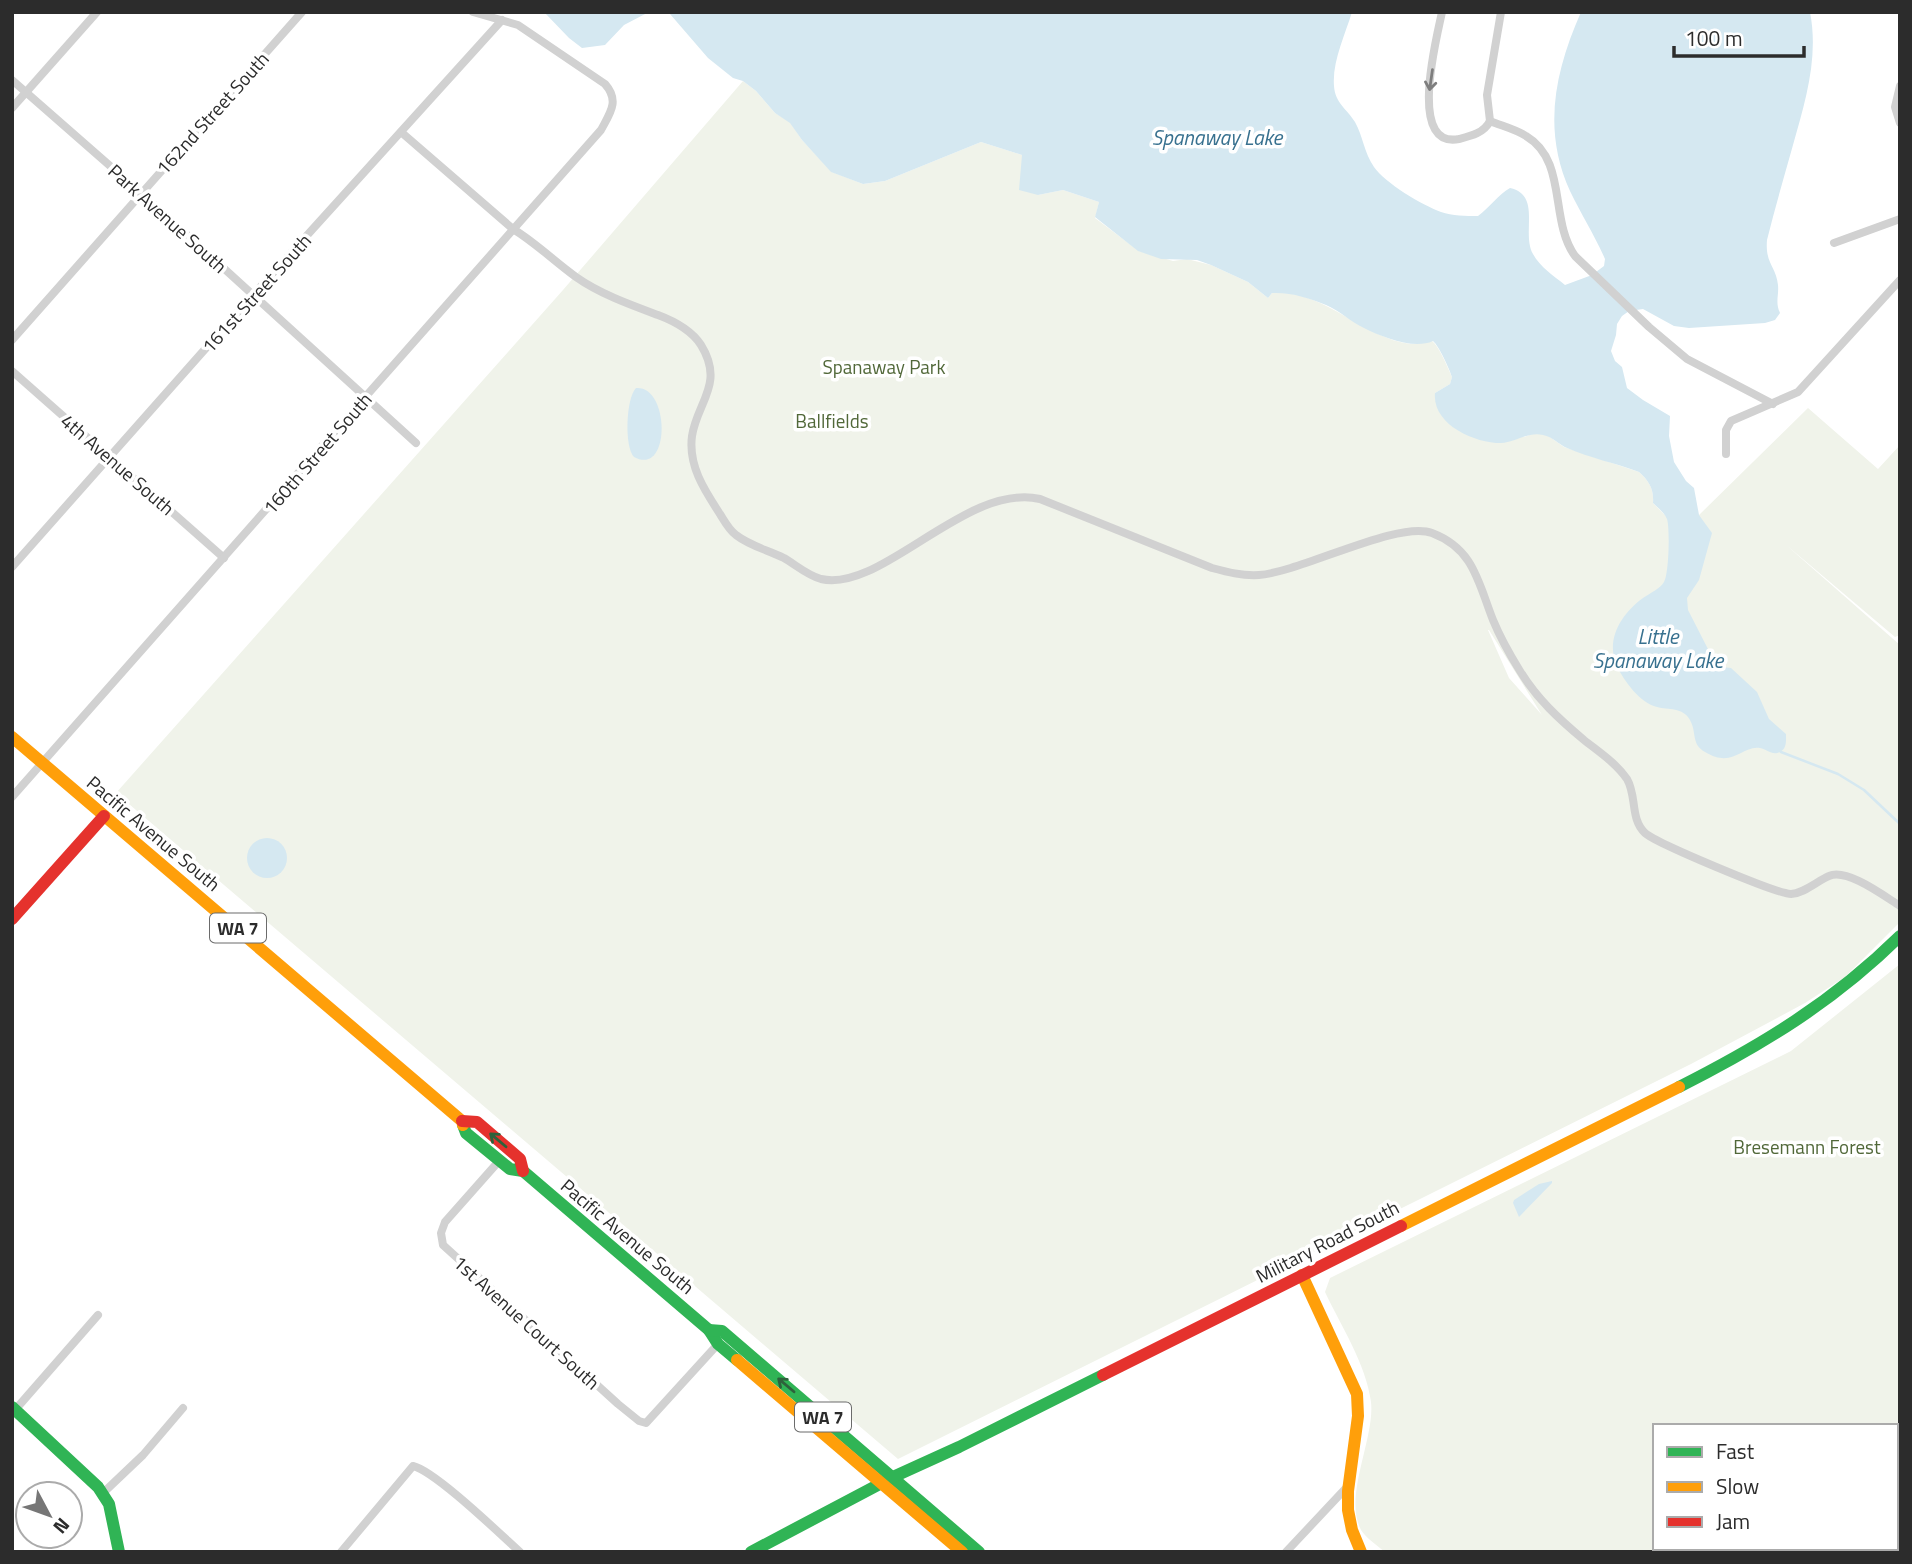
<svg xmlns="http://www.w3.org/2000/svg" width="1912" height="1564" font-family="'Titillium Web',sans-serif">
<rect width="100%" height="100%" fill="#fff"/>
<g fill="#f0f3ea" fill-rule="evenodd">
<path d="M743,81L756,91L775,113L790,122L802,140L832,172L863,184L885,181L981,142L1022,155L1038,195L1063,190L1099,202L1095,218L1139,251L1173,261L1187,259L1211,265L1248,282L1268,298L1272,293C1325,289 1361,338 1411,344C1417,344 1426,342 1432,341C1439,346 1448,368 1452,377L1450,384L1435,393L1524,437L1535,433L1547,435L1564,447L1639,472C1649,481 1654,489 1653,503L1667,517L1699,515L1808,408L1878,469L1900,445V635L1895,637L1785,544L1900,645V922L1845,977L1805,1003L1691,1064L898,1459L116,793L563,290ZM1488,630H1489L1542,715L1509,678Z"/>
<path d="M1900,964V1552H1385C1378,1546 1366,1538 1361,1530C1343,1496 1375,1439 1371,1402C1366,1364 1341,1326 1325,1292L1330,1278L1791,1051ZM1655,1426H1896V1548H1655Z"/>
</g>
<g fill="#d5e8f1">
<path d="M544,12H1352C1345,35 1332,62 1334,86C1335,103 1347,109 1355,122C1363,136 1364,153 1374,167C1385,183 1422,205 1441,212C1452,216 1466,216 1478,216C1490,207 1498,195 1510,188C1542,195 1521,233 1533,254C1540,267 1554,276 1565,285L1592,275L1604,266L1605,259C1595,236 1581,214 1570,191C1542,130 1555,71 1581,12H1810C1819,58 1805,102 1793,145C1784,177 1775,208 1767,240C1765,264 1776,266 1778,285C1779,296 1775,302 1780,313L1775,320L1765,323L1689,328L1674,326L1643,309L1629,311L1622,316L1617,324L1616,335L1611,351L1615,361L1622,367L1627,388L1643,400L1670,416L1669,436L1674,462L1686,481L1694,488L1699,515L1712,533L1699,580L1687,598L1688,610L1709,651V661L1713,666L1731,668L1757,692L1769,719L1786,734C1786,741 1787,748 1780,752C1772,756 1767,749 1760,748C1742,745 1733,769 1705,752C1691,744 1697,733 1690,720C1683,707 1668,710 1657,707C1640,703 1624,681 1617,666C1605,640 1621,614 1643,598C1650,593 1660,589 1664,582C1669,574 1670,528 1667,519C1664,512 1658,508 1653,503C1654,489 1649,481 1639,472C1615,463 1590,458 1567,448C1558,444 1553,437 1543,435C1529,431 1516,442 1501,443C1474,443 1432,424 1435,393L1450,384L1452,377C1449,368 1439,346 1433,341C1414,350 1382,337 1364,328C1351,322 1340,311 1326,305C1310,298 1290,292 1272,293L1268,298L1248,282L1211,265L1197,260L1161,259L1138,251L1095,217L1099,202L1063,190L1038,195L1019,190L1022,155L981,142L885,181L863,184L831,172L802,140L790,123L775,113L756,91L743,81L733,78L708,58L670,14L647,13L624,25L605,45L582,48L569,38Z"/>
<path d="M636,388C670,385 671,477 634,457C624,447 626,398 636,388Z"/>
<circle cx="267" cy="858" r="20"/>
<polygon points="1552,1181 1552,1183 1519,1217 1513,1203 1514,1200 1539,1184"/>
</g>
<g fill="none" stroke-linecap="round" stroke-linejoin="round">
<polyline stroke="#d5e8f1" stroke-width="2.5" points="1781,752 1838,774 1864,790 1900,824"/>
<g stroke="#d1d1d1" stroke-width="8">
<path d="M1442,12C1437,37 1407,149 1459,139C1471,136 1484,133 1490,121"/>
<polyline points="12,80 141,193 416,443"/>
<polyline points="1900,86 1895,107 1900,123"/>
<polyline points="12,108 97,12"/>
<path d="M1490,121C1502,126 1515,129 1526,136C1568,161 1549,220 1575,256L1649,327L1687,359L1773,404"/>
<polyline points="1490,121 1487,95 1501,12"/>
<path d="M401,132L513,229C536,243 555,262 576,277C600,294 631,305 658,315C674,321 692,331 701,345C725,384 697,402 692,436C688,466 705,491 720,514C725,522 729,530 736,535C750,546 768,550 784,558C796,565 807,575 821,579C882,593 966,482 1040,499L1212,568C1227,572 1242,576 1259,575C1301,572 1398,520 1432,533C1474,549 1478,582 1493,620C1500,637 1510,655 1520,671C1537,699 1559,719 1584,740C1599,752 1616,763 1627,779C1637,796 1630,819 1645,833C1656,843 1777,894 1791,894C1805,893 1817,881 1829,876C1847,868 1884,896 1900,906"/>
<polyline points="1834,243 1900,219"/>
<polyline points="12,340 302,12"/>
<polyline points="12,371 224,558"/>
<polyline points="1726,454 1726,430 1731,421 1798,392 1900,280"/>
<polyline points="12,567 253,295 502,20"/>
<path d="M12,797L601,130C610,113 620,101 605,84L518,25L473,12"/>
<polyline points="499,1161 445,1222 441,1233 443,1245 618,1404 639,1421 646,1423 718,1344"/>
<polyline points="15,1410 98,1315"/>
<polyline points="103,1493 143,1455 183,1408"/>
<path d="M341,1552L413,1466C435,1471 500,1534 520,1552"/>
<polyline points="1286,1552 1347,1487"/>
</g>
<g stroke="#30b455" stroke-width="12">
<path d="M1679,1087C1762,1045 1833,1002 1900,936"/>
<polyline points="463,1125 466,1133 510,1169 523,1171 709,1330 718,1344 737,1360"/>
<polyline points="709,1330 722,1331 979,1552"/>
<polyline points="12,1407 98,1487 109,1504 119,1552"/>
<polyline points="751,1552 893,1477 959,1447 1103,1375"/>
</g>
<g stroke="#ff9f0a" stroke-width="12">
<polyline points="12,737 462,1121 463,1125"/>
<polyline points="1401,1226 1679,1087"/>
<polyline points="1302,1275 1357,1394 1358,1416 1348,1491 1348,1510 1352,1530 1361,1552"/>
<polyline points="737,1360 962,1552"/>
</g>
<g stroke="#e5322d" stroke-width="12">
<polyline points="12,919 104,816"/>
<polyline points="462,1121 477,1122 520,1159 523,1171"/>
<polyline points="1103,1375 1401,1226"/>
</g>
</g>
<defs><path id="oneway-shaft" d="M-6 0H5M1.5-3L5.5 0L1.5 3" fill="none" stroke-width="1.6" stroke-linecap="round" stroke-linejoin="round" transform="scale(1.75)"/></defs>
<use stroke="#7e7e7e" href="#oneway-shaft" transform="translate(1431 80) rotate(98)"/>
<g stroke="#2e623c">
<use href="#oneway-shaft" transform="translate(498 1140) rotate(-140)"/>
<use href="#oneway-shaft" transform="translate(786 1385) rotate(-140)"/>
</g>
<g text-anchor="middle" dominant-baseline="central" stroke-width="7" stroke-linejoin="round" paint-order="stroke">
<g fill="#fff" stroke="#6b6b6b" stroke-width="2">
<rect x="210" y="913.5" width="56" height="29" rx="5"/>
<rect x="795" y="1402.5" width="56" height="29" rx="5"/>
</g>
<g font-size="18" font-weight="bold" fill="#2c2c2c">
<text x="238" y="928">WA 7</text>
<text x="823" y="1417">WA 7</text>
</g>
<g font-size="19" fill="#2c2c2c" stroke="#fff">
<text transform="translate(212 113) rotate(-48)">162nd Street South</text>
<text transform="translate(168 218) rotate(42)">Park Avenue South</text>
<text transform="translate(256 293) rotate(-48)">161st Street South</text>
<text transform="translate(317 453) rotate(-49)">160th Street South</text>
<text transform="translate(118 464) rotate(41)">4th Avenue South</text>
<text transform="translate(154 833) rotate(40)">Pacific Avenue South</text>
<text transform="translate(628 1236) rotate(40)">Pacific Avenue South</text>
<text transform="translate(1327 1241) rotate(-27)">Military Road South</text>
<text transform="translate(527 1322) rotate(42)">1st Avenue Court South</text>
</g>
<g font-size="19" fill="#516839" stroke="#fff">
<text x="884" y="366">Spanaway Park</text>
<text x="832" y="420">Ballfields</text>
<text x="1807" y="1146">Bresemann Forest</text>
</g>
<g font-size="21" font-style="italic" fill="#38718f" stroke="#fff">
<text x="1217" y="137">Spanaway Lake</text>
<text x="1658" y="636">Little<tspan x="1658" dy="24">Spanaway Lake</tspan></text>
</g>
</g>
<rect width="1912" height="1564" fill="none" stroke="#2c2c2c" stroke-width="28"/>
<rect x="1653" y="1424" width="245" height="126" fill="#ffffff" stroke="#ababab" stroke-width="2"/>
<rect x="1667" y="1447" width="35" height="10" fill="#30b455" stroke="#ababab" stroke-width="2"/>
<text x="1716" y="1459" font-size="21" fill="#2c2c2c">Fast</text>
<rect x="1667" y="1482" width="35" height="10" fill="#ff9f0a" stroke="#ababab" stroke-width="2"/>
<text x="1716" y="1494" font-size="21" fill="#2c2c2c">Slow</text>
<rect x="1667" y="1517" width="35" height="10" fill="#e5322d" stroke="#ababab" stroke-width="2"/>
<text x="1716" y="1529" font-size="21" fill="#2c2c2c">Jam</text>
<g transform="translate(49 1515) rotate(131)"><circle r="33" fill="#ffffff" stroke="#ababab" stroke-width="2"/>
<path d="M0-5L12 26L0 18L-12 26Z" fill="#767676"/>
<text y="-10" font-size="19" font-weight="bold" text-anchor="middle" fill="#2c2c2c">N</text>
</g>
<path d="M1674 46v10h130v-10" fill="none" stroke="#2c2c2c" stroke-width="3.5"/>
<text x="1685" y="46" font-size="21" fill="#2c2c2c" stroke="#ffffff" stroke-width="5" paint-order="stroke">100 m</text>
</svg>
